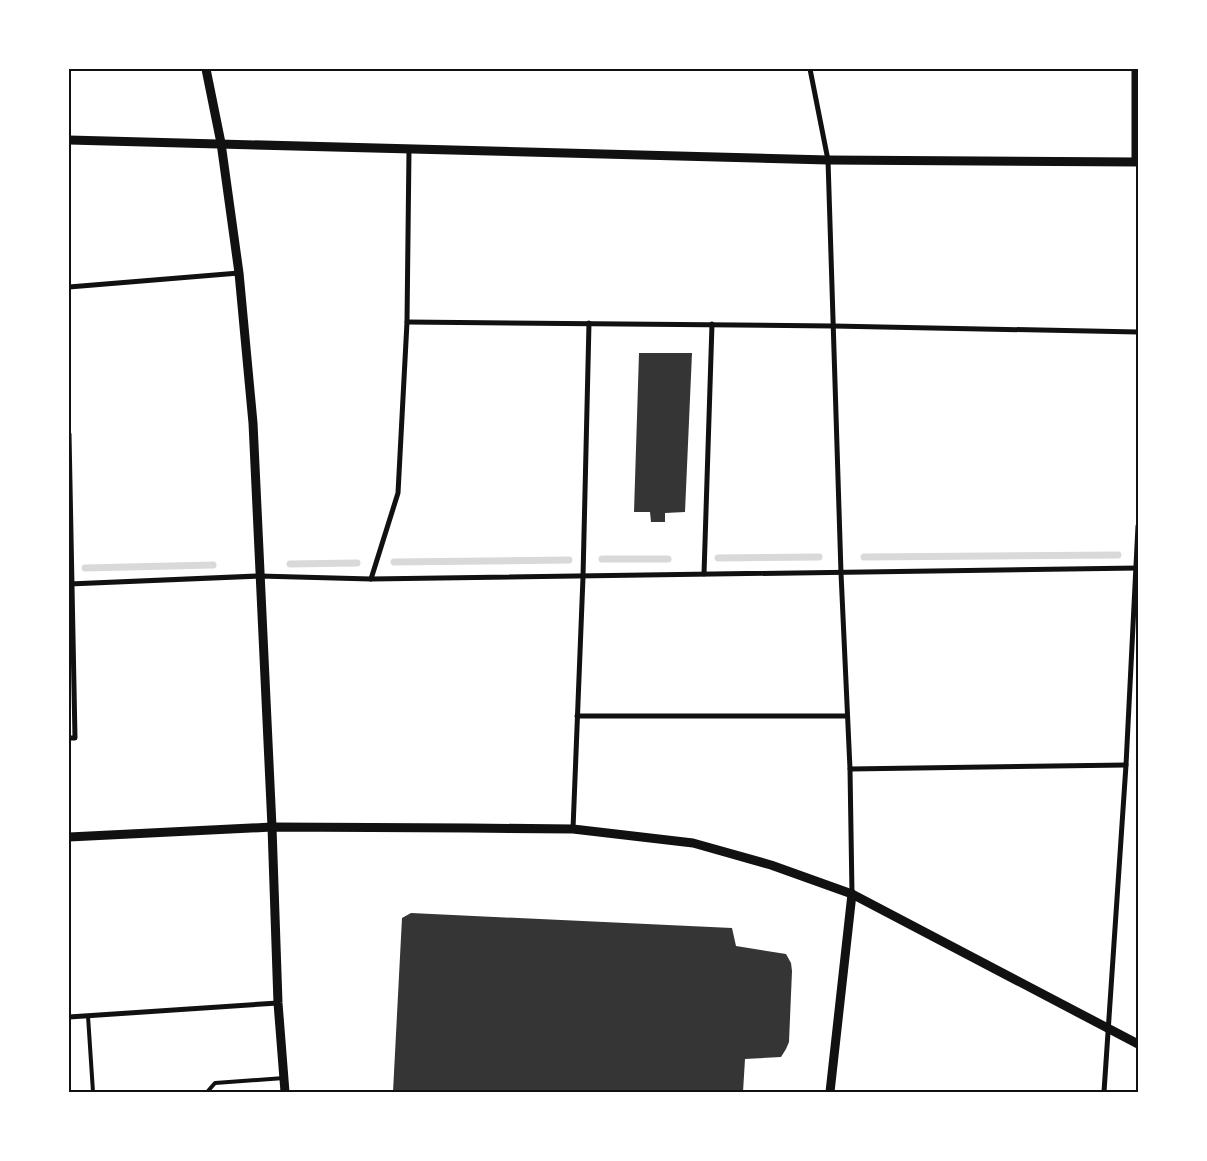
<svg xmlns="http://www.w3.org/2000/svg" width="1207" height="1161" font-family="Figtree,sans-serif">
<rect width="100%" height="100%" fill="#fff"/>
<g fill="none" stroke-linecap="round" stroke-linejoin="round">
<g stroke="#d9d9d9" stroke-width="7">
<polyline points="864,557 1118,555"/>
<polyline points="718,558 819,557"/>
<polyline points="602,559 668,559"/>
<polyline points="394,562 569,560"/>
<polyline points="290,564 357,563"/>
<polyline points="85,568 213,565"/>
</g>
</g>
<g fill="#353535">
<polygon points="639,353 692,353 685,512 665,513 665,522 651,522 650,512 634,512"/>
<polygon points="411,913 732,928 736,946 786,954 791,963 792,971 789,1042 786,1049 781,1057 745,1059 743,1092 393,1092 402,918"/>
</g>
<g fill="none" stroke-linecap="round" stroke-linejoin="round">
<g stroke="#111" stroke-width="4">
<polyline points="88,1016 93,1092"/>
<polyline points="208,1092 208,1091 215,1083 284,1078"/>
</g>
<g stroke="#111" stroke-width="5">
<polyline points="810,69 828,160 841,573 850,769 852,894"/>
<polyline points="1134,162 1134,69"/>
<polyline points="69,287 239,273"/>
<polyline points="407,322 833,326 1138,332"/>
<polyline points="69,434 75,738 69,738"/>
<polyline points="704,574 712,324"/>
<polyline points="371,579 398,493 407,322 409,150"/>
<polyline points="69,584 259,576 371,579 1138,568"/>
<polyline points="577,716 847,716"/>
<polyline points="850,769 1126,765"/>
<polyline points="573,829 583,577 589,323"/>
<polyline points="69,1017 278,1003"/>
<polyline points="1104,1092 1126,765 1138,526"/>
</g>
<g stroke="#111" stroke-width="9">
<polyline points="206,69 221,143 239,273 253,423 272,827 278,1003 285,1092"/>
<polyline points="69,140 828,160 1138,162"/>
<polyline points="69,837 272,827 469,828 573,829 693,843 771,865 852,894 1138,1044"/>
<polyline points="830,1092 852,894"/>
</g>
</g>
<rect width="1207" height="1161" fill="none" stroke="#ffffff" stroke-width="140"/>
<rect x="70" y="70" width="1067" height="1021" fill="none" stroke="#111" stroke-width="2"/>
</svg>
